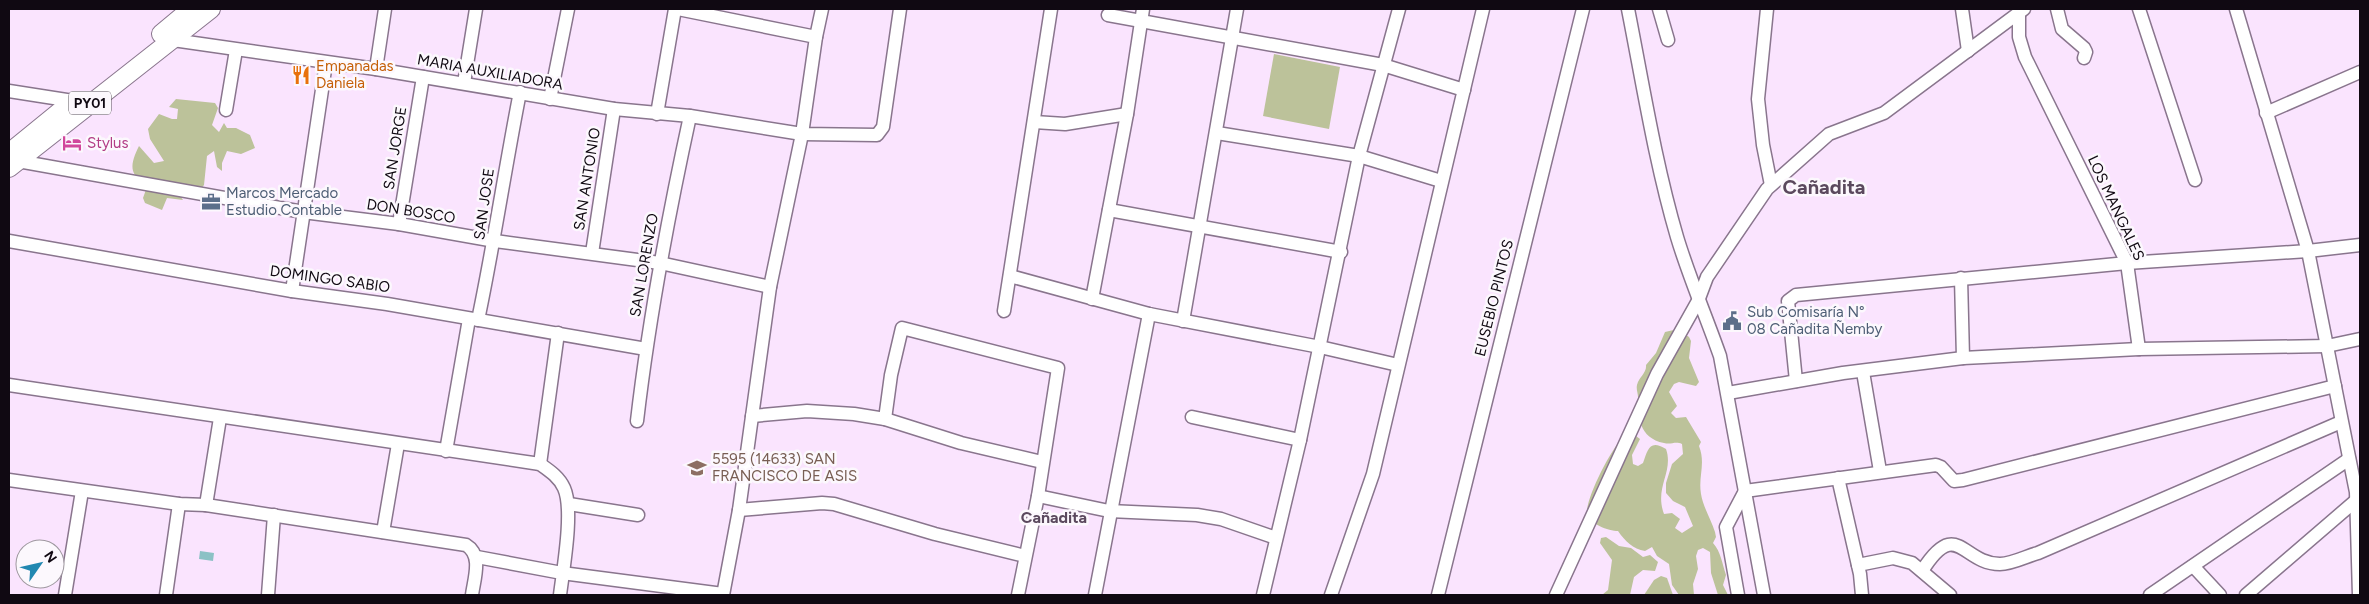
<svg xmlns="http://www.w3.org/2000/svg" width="2369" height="604" font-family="Figtree,sans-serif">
<rect width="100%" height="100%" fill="#fae4fe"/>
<g fill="#bcc29a">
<polygon points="1274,54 1340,67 1329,129 1263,116"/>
<path d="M176,99L215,103L218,108L212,125L219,132L224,123L227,128H236L250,135L255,148L241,154L227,151L222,163V171L217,167L214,151L207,156L204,185L200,190L178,193L183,200L167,198L162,210L145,203L143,198L148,184C128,176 130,164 139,146L154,163L164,161L150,139L148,129L159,114L172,119H177L178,109L169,107Z"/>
<path d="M1678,329L1689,337L1691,341L1689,358L1699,382L1696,386L1679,382L1674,384L1669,392L1677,406L1671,413L1676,418L1686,417L1701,442L1699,446C1706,464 1698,476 1701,494C1703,507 1711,519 1715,532L1716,537L1713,543C1721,552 1722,563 1726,575L1723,585L1728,595H1718L1711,573L1710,552L1703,548L1698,550L1696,556L1698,569L1693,584L1694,595H1679L1672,585L1669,564L1657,556L1652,547L1645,551C1633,549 1625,541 1618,531C1609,531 1588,524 1587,512C1587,496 1611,449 1622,439C1625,436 1629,435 1632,433L1640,439L1632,455L1633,464L1638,466L1643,463C1648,450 1649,439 1666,449C1674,472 1654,487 1664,514L1672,513L1680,519L1675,528L1682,533L1693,526L1685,507L1673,501L1666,493V483L1672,464L1683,454L1682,444C1675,441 1671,445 1664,443C1639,438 1638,417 1638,397C1638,393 1636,389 1637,385C1639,377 1647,373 1646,365L1656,353L1665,332Z"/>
<polygon points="1606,537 1619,546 1631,548 1643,557 1650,555 1658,562 1655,571 1643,570 1634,577 1630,595 1602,595 1608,590 1612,560 1600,543 1601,538"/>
<polygon points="1661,576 1667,578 1673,595 1644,595 1654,580"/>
</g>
<polygon fill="#8cc1c5" points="200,551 214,553 213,561 199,559"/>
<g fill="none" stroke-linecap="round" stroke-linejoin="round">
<g stroke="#89758d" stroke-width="15">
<g id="minor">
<polyline points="678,9 816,37 802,134 770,287 739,510 723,595"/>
<path d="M1628,9C1643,85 1655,162 1677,237C1689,277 1706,316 1720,356L1764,595"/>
<polyline points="1659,9 1668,40"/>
<polyline points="1767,9 1758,99 1763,145 1771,185"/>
<polyline points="1962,9 1968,51"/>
<polyline points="2057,9 2062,29 2084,48 2086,52 2084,58"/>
<polyline points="2139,9 2195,180"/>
<polyline points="2236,9 2308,251 2356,492 2359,595"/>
<polyline points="2019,13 2019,37 2025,57 2127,263 2139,349"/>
<polyline points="1108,15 1383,65 1464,90"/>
<polyline points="168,37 173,40 376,69 614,109 690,116 802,134 877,135 883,127 900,9"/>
<polyline points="816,37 822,9"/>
<polyline points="376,69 385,9"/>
<polyline points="464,83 476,9"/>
<polyline points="9,91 73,101"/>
<polyline points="550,99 568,9"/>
<polyline points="226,110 236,50"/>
<polyline points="2266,113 2360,72"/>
<polyline points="657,114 675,9"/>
<polyline points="1034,122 1065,124 1127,114"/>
<polyline points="1217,133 1359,156 1441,181"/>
<polyline points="18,161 303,212 399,224 495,241 660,263 770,287"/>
<polyline points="1109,210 1341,252"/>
<polyline points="399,224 423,77"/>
<polyline points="9,241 292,291 387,304 646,349"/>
<polyline points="592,253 614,109"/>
<polyline points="1010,276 1149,314 1320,347 1398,365"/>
<polyline points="1961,278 1963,358"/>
<polyline points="292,291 326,63"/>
<polyline points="1092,299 1127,114 1143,9"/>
<polyline points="1004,311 1051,9"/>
<path d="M478,320C494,244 505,168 520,92"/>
<polyline points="1183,321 1237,9"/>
<polyline points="1863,372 1880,471"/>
<polyline points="1796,381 1788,301 1796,295 2127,263 2308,251 2360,245"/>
<path d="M9,385L540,464C550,471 559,477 564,488C574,510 563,570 560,595"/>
<polyline points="1728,393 1843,373 1963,358 2139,349 2327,346 2360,339"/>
<polyline points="752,416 807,411 854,414 885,419 961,443 1042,462"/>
<polyline points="1192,417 1300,440"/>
<polyline points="885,419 891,375 902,328 1058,368 1038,496 1018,595"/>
<path d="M637,421C649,318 668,217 690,116"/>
<polyline points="446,451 469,319"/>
<polyline points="540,464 558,333"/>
<polyline points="1838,478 1860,574 1862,595"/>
<path d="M9,480L179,504L206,505L466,545C483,555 474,579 472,595"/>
<polyline points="1038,496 1109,511 1197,515 1221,519 1276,538"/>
<polyline points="569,504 638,515"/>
<polyline points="206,505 220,418"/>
<polyline points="739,510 822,503 834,504 935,534 1025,556"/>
<polyline points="383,532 398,444"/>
<polyline points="477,557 562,573 723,594"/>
<polyline points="1858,565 1893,558 1912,563 1950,595"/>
<polyline points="2193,566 2220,595"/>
<path d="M1922,571C1957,516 1962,564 2000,564C2012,564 2027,556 2038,553L2341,422"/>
<polyline points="65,595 82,491"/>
<polyline points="166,595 179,504"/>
<polyline points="268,595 274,515"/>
<polyline points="1095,595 1149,314"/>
<polyline points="1263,595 1300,440 1359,156 1399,9"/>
<polyline points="1331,595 1373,474 1483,9"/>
<polyline points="1438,595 1583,9"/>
<polyline points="1556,595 1657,374 1698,301 1707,277 1767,189 1829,134 1884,113 2024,9"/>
<polyline points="1738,595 1726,527 1745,491 1936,465 1941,467 1954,481 1963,480 2335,386"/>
<polyline points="2150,595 2349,459"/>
<polyline points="2246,595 2360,497"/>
</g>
</g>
<g stroke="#89758d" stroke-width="20">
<g id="highway">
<polyline points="161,34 191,9"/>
<polyline points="9,153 63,109"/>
<polyline points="9,168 211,9"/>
</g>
</g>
<use href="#minor" stroke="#fff" stroke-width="12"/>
<use href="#highway" stroke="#fff" stroke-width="18"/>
</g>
<defs>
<g id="restaurant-bare" transform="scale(1.5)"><path d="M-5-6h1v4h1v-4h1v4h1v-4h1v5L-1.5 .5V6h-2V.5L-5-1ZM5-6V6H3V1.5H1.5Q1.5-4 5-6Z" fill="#e8710a" stroke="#fcf8fd" stroke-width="2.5" paint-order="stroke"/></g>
<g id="hotel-bare" transform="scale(1.5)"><path d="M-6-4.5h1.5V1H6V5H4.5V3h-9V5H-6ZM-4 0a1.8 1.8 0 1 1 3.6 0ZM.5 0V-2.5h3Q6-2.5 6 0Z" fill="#d1479c" stroke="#fcf8fd" stroke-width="2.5" paint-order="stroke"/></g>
<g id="office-bare" transform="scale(1.5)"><path d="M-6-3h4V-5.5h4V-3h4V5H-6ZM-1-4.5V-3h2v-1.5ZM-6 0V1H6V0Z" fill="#5c6f8a" stroke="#fcf8fd" stroke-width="2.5" paint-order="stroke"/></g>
<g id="civic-bare" transform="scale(1.5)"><path d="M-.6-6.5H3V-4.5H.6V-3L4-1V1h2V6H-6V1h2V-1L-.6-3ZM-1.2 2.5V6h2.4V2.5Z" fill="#5c6f8a" stroke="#fcf8fd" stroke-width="2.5" paint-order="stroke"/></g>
<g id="school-bare" transform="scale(1.5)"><path d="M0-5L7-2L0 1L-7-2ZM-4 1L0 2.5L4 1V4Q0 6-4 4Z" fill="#8d6e63" stroke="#fcf8fd" stroke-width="2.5" paint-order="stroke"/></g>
</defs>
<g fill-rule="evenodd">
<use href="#restaurant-bare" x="301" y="75"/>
<use href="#hotel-bare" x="72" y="143"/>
<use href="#office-bare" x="211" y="202"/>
<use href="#civic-bare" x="1732" y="321"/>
<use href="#school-bare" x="697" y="468"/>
</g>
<g text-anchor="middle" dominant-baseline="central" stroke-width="5" stroke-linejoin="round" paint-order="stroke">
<rect fill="#fcf8fd" stroke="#575158" stroke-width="1" x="69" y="91.5" width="42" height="23" rx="4"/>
<g font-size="14" font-weight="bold" fill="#100912">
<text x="90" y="103">PY01</text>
</g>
<g font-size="15" fill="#c56008" stroke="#fcf8fd" text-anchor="start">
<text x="316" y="66">Empanadas<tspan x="316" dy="17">Daniela</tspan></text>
</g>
<g font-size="15" fill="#100912" stroke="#fcf8fd">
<text transform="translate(490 72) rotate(10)">MARIA AUXILIADORA</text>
<text transform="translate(395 148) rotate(-81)">SAN JORGE</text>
<text transform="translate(587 179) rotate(-81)">SAN ANTONIO</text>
<text transform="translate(484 204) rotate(-82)">SAN JOSE</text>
<text transform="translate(2116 208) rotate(65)">LOS MANGALES</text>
<text transform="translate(411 211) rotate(9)">DON BOSCO</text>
<text transform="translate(644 265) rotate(-80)">SAN LORENZO</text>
<text transform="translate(330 279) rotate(8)">DOMINGO SABIO</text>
<text transform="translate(1494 298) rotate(-76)">EUSEBIO PINTOS</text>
</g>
<g font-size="15" fill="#b23c85" stroke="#fcf8fd" text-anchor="start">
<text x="87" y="143">Stylus</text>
</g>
<g font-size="15" fill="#4e5e75" stroke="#fcf8fd" text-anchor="start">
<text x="226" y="193">Marcos Mercado<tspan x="226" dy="17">Estudio Contable</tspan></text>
<text x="1747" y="312">Sub Comisaría N°<tspan x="1747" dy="17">08 Cañadita Ñemby</tspan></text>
</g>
<g font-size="15" fill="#785e54" stroke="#fcf8fd" text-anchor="start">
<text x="712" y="459">5595 (14633) SAN<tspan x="712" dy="17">FRANCISCO DE ASIS</tspan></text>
</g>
<g font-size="16" font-weight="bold" fill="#5b495e" stroke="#fcf8fd">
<text x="1054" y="517">Cañadita</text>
</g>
<g font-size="20" font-weight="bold" fill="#5b495e" stroke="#fcf8fd">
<text x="1824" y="187">Cañadita</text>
</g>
</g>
<rect width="2369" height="604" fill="none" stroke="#100912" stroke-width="20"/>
<g transform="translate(40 564) rotate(56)"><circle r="24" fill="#fcf8fd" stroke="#9e989f"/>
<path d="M0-4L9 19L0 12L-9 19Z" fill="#2288b1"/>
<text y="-8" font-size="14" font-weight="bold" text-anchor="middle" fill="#100912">N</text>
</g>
</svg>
